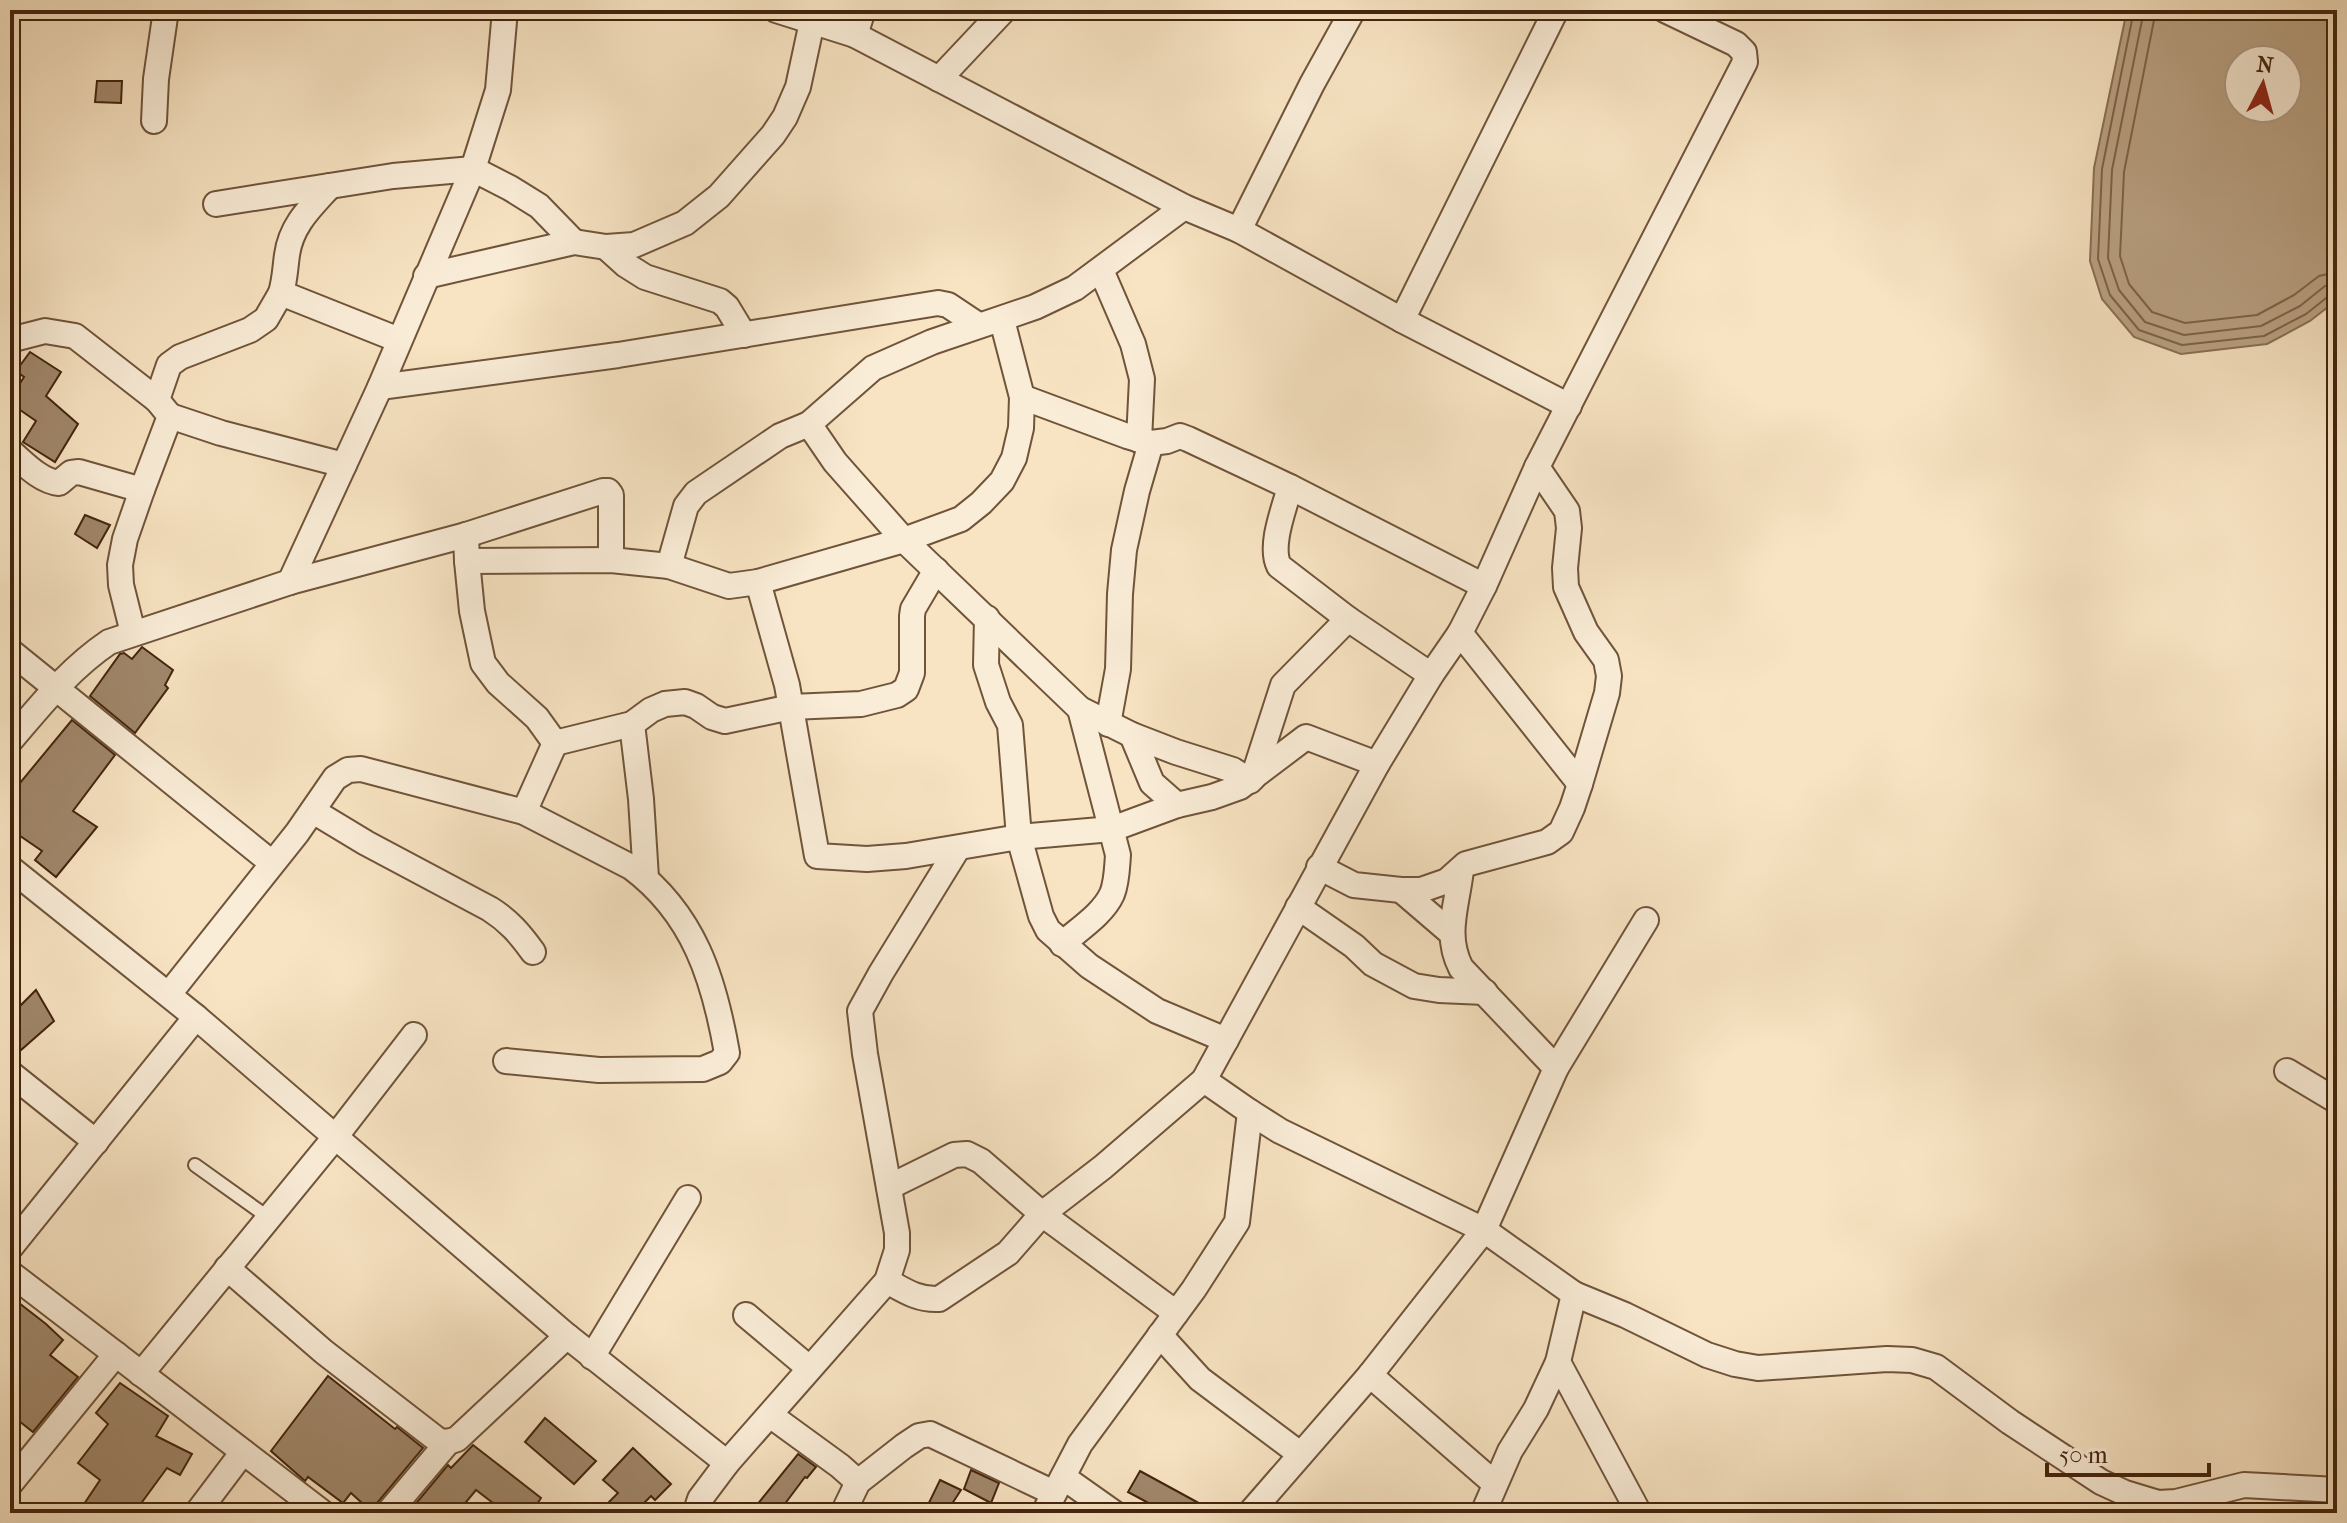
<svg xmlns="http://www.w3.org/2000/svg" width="2347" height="1523" font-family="'IM FELL French Canon',serif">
<rect width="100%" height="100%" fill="#f8e4c3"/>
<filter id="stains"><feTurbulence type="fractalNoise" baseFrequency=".0025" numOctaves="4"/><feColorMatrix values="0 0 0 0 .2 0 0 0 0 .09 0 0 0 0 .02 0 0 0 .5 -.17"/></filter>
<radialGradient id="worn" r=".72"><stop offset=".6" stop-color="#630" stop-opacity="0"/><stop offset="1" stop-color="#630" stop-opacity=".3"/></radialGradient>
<path fill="#baa385" stroke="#8a7055" stroke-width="2" fill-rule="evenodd" d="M2127,10H2337V300L2310,321L2267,344L2181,354L2134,337L2102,299L2090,261L2094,168ZM2239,60H2287V108H2239Z"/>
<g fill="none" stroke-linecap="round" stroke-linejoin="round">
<g stroke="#7e6449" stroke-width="2">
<polyline points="2134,10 2102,169 2098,259 2110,295 2139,330 2182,345 2264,336 2306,314 2330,295 2337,294"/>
<polyline points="2144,10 2112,170 2108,258 2119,290 2145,322 2184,335 2261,326 2300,306 2325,286 2337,284"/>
<polyline points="2156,10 2124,172 2120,256 2129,284 2152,312 2185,323 2257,315 2294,295 2319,276 2337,272"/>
</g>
</g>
<g fill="#a1886c" stroke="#43240d" stroke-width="2">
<polygon points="97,81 122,81 121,103 95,102"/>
<polygon points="30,352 61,372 46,396 78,424 55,462 23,442 36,421 10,403 10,399 24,377 16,371"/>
<polygon points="85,515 110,525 97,548 75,534"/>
<polygon points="142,647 173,670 165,685 168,688 135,733 90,696 120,654 124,653 132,659"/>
<polygon points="72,720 115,755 73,811 97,827 56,877 35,860 42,851 10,829 10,795"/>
<polygon points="36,990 54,1021 21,1050 10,1037 10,1016"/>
<polygon points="10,1296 46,1324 63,1340 50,1355 78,1377 33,1432 19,1421 10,1431"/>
<polygon points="328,1376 395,1429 397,1427 423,1448 377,1503 373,1513 351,1493 343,1503 308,1477 305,1481 271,1451"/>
<polygon points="120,1383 168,1416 156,1436 192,1454 180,1475 167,1468 134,1513 78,1513 100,1480 78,1463 108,1424 96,1413"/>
<polygon points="545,1418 596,1461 574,1484 525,1442"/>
<polygon points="473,1445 541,1498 531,1513 506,1513 476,1490 457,1513 408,1513 448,1465 451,1468"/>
<polygon points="633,1448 671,1484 655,1500 651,1496 634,1513 620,1513 609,1502 618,1493 603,1480"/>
<polygon points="798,1454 816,1467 807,1478 805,1477 778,1513 765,1513 756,1506"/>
<polygon points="971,1470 999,1483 991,1503 964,1489"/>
<polygon points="1140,1471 1217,1513 1167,1513 1128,1492"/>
<polygon points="940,1480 961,1490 946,1513 924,1513"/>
</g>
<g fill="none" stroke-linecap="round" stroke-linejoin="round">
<g stroke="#70543a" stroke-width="16">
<polyline id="service" points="195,1165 269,1218"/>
</g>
<g stroke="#70543a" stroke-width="28">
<g id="minor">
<polyline points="776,10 855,35 1184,207 1239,230 1402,320 1569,406"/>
<polyline points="855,35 863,10"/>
<polyline points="939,79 1004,10"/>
<polyline points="154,121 156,79 166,10"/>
<path d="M330,186C311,207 291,225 287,255C285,269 285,279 281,293L399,340"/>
<polyline points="216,204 393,176 473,169 510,188 539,206 574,242"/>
<polyline points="1184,207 1075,288 1035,307 932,342 873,368 809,424 835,462 904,540 1080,709 1132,735 1176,752 1233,770 1250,781"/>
<polyline points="1239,230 1312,84 1353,10"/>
<polyline points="606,247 626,265 645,277 720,301 727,307 744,335"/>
<polyline points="1101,270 1133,344 1142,379 1139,440"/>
<polyline points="426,276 574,242 606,247 634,245 685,223 719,196 773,135 785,117 798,87 812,22"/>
<polyline points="1402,320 1556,10"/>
<polyline points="10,340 45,331 75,336 157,400"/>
<polyline points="380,387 618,355 938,303 948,305 978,325"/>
<polyline points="1022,397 1127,436 1151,443 1137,491 1124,550 1120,594 1118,669 1108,724"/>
<polyline points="170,416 221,433 344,465"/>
<polyline points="1151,443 1167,441 1180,436 1188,439 1290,487 1484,586"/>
<path d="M10,451C24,463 40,481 59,483L71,473L79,472L142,490"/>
<path d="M1290,487C1284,509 1269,546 1279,566L1348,619"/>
<polyline points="466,535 467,561 611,560 669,566 729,586 758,582 904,540 961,519 981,503 1002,481 1014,458 1021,428 1022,397 1002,320"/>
<polyline points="467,561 472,611 483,663 498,683 537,718 555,743"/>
<polyline points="669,566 686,506 696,493 780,436 809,424"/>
<polyline points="290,582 380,387 473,169 498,90 505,10"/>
<polyline points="758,582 787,685 817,856 867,859 906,856 1019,837 1112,829 1177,805 1212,797 1240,787 1306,737 1377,764"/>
<polyline points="987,618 986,665 998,702 1010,725 1019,837 1041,916 1048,930 1089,966 1157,1011 1226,1040"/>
<polyline points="133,633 121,585 120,565 125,539 142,490 170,416 157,400 169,365 180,357 250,330 266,319 281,293"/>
<polyline points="1460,633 1580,784"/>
<polyline points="10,651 272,863"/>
<polyline points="632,724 641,799 646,878"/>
<polyline points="1132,735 1152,783 1177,805"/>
<path d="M10,741C41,705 69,669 109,642L290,582L466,535L603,491H608L611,495V560"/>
<polyline points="555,743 632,724 651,710 665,704 685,702 696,706 712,717 725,721 791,707 861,704 897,695 906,689 912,673 912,616 913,609 936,570"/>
<polyline points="1253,778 1283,685 1348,619 1431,675"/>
<path d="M313,811L366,843L490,909C509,921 520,934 533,952"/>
<polyline points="1319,867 1354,885 1401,890 1421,890 1447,881 1466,864 1547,842 1561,832 1572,808 1580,784 1607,693 1609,676 1606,660 1586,632 1566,587 1565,568 1569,528 1567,511 1537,467"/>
<polyline points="10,868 196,1017 567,1336 727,1463"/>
<path d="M1461,870C1457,906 1444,935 1461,968L1556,1068"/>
<polyline points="1401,890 1450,932"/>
<polyline points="1298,907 1354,946 1373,964 1414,986 1439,990 1485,992"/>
<path d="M1062,944C1079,929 1103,914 1112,894C1117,882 1117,867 1118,855L1080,709"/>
<polyline points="169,994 297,833 335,778 348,770 361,769 524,812 555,743"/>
<path d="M506,1061L599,1070L703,1069L720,1062L727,1053C714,979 694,914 631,867L524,812"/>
<polyline points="2287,1071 2337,1101"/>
<polyline points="10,1073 96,1142"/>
<polyline points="1204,1080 1250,1112 1280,1131 1484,1230 1574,1294 1558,1362 1639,1513"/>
<polyline points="889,1187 954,1155 967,1154 981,1161 1042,1214 1176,1313"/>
<polyline points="10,1248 196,1017"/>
<polyline points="227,1268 324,1352 439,1441 448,1442"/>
<polyline points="10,1273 323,1513"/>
<path d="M887,1281C905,1291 918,1300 939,1299L1008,1253L1042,1214L1103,1167L1204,1080L1377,764L1431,675L1460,633L1484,586L1537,467L1745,62L1744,52L1736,44L1665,10"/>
<polyline points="1574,1294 1625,1315 1707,1355 1735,1364 1758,1368 1887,1359 1912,1360 1936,1367 2010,1422 2101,1482 2125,1493 2158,1503 2176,1502 2244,1485 2337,1490"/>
<polyline points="746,1315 809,1368"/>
<polyline points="1160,1335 1200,1379 1300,1454"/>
<polyline points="592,1357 688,1198"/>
<polyline points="141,1374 336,1136 414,1035"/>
<polyline points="1370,1375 1494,1483"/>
<polyline points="770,1415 840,1466 858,1482"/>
<polyline points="1063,1477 1114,1513"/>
<polyline points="10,1484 116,1354"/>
<polyline points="197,1513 243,1452"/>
<polyline points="388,1513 448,1442 457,1439 567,1336"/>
<polyline points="699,1513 697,1508 700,1499 727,1463 887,1281 897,1250 897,1233 865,1054 860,1011 881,973 958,848"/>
<polyline points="843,1513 858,1482 904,1446 919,1436 930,1434 1054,1493"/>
<polyline points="1044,1513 1080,1444 1194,1289 1237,1222 1250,1112"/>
<polyline points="1250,1513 1370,1375 1484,1230 1556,1068 1646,920"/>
<polyline points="1483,1513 1510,1451 1536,1409 1558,1362"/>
</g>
</g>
<use href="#service" stroke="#faedd8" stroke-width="12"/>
<use href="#minor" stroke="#faedd8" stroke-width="24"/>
</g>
<rect width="2347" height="1523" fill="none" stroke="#f8e4c3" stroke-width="40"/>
<rect x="12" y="12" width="2323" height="1499" fill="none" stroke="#43240d" stroke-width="4"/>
<rect x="20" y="20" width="2307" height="1483" fill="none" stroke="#43240d" stroke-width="2"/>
<g transform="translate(2263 84) rotate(6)"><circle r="38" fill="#faedd8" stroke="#b19d87" stroke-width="2"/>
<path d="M0-6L14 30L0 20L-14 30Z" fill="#8f2418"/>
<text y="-12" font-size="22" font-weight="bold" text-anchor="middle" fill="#43240d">N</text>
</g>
<path d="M2047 1463v12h162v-12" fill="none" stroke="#43240d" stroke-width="4"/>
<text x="2059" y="1463" font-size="24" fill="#43240d" stroke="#faedd8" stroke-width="6" paint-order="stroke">50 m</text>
<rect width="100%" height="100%" filter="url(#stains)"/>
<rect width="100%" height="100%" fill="url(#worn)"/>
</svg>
